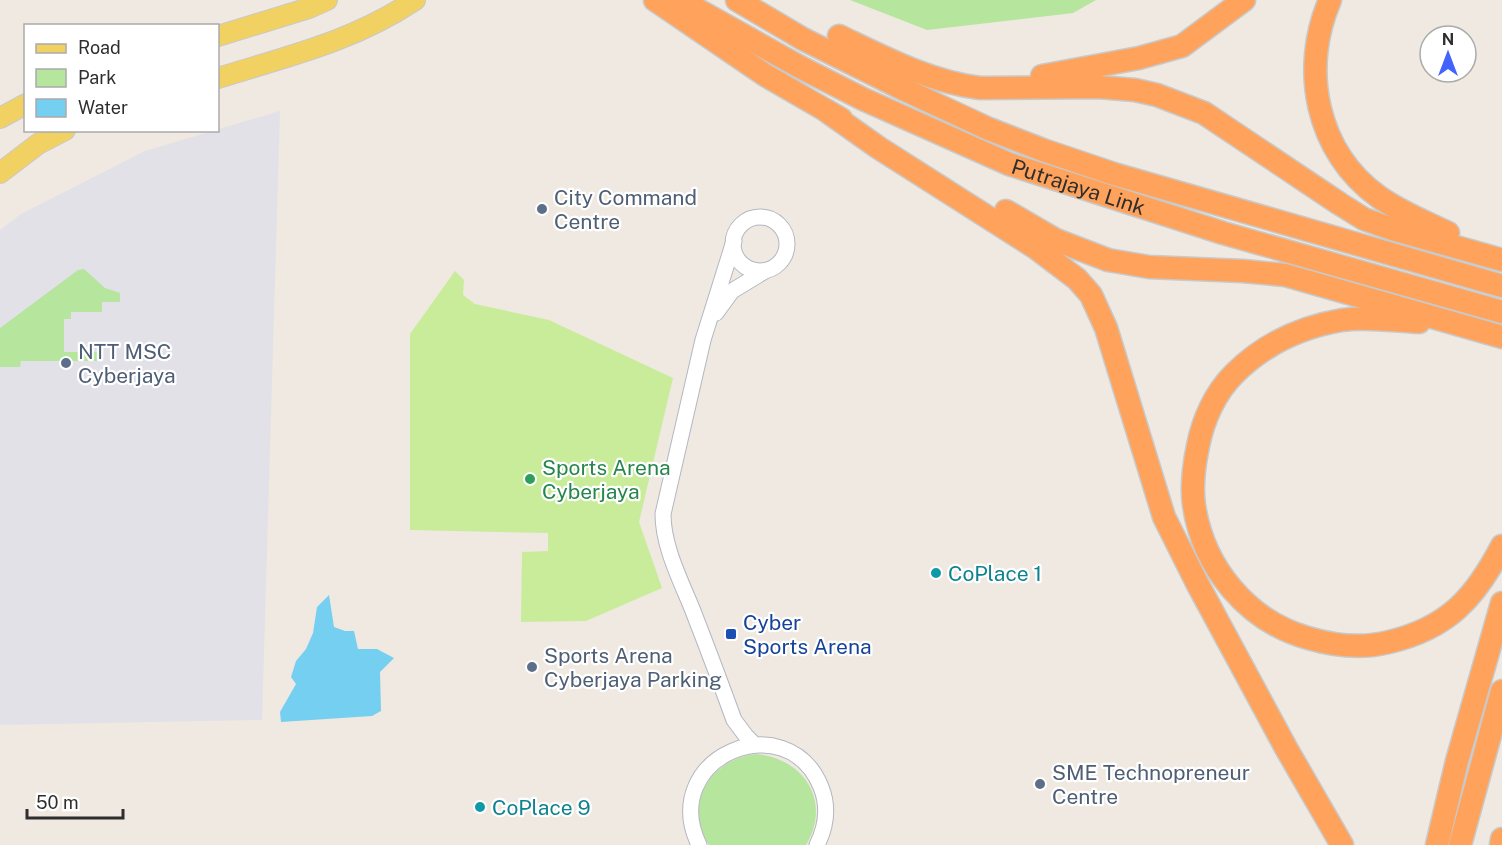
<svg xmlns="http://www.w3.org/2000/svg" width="1502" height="845" font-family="'Public Sans',sans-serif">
<rect width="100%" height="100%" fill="#efe9e1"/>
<polygon fill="#e3e1e8" points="280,111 262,720 0,725 0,230 21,214 145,151"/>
<g fill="#b6e59e">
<polygon points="850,0 1096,0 1073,13 927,30"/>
<polygon points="84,269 105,288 120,293 120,302 102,302 102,312 71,312 71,319 64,319 64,352 97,352 97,361 21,361 20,367 0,367 0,328 78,270"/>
<path d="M756,754C804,758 832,802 806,845H709C681,804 711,759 756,754Z"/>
</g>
<polygon fill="#c9ec9a" points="455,271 464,280 463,295 475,304 549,320 673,378 639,522 662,588 586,621 521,622 522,552 548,551 548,533 410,530 410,334"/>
<polygon fill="#75cff0" points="329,595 334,627 345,631 354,631 358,649 377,649 394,658 380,672 381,711 372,716 281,722 280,712 296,684 291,677 296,661 306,649 313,633 317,607"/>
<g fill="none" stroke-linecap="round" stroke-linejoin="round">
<g stroke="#b4b7c1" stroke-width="17">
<g id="minor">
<circle cx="760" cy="244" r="27"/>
<path d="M734,241L703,340L663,514C663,547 681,581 693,611C707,647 721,684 734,720L746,736L755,745"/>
<polyline points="716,313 732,291 765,271"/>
<path d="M699,845C657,757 787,703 821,787C829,807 826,827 817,845"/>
</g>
</g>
<g stroke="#c9c9c9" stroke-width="22">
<g id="major">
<polyline points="218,36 309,8 327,0"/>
<path d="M218,78C288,56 352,42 415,0"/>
<polyline points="0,118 26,104"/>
<polyline points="0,173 38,144 65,130"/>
</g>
</g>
<g stroke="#c9c9c9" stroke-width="25">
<g id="highway">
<polyline points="655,0 765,75 841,119"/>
<path id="s1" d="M680,0L800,67L863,99L1009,164L1223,233L1502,312"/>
<polyline points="737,0 803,39 901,88 989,129 1043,150 1114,174 1502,286"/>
<path d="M1330,0C1300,69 1316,152 1379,197C1400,212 1425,222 1448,233"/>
<path d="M839,36C883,57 930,82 980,88L1098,87L1135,90L1157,95L1204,113L1340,204L1364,219L1392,229L1502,260"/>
<polyline points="1042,76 1139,58 1182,46 1244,0"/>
<polyline points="828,112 879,148 1036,248 1077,279 1091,295 1106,328 1164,517 1197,583 1286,748 1342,845"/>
<polyline points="1006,211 1056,240 1108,260 1149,267 1243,271 1285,275 1502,337"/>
<path d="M1419,322C1394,321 1367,316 1342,320C1301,327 1263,345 1234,374C1215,393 1203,420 1198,446C1194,465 1191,485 1194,505C1203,567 1247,621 1308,638C1335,646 1362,649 1389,642C1448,628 1475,598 1502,546"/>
<polyline points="1437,845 1457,761 1502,603"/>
<polyline points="1460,845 1502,691"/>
<polyline points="1501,845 1502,839"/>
</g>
</g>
<use href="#minor" stroke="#fff" stroke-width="15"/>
<use href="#major" stroke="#f2d163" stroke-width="20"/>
<use href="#highway" stroke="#ffa35c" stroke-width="22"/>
</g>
<g fill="#5c6f8a" stroke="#fff" stroke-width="2">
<circle cx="542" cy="209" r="6"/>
<circle cx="66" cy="363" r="6"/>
<circle cx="532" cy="667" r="6"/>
<circle cx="1040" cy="784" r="6"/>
</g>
<circle fill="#2e9e5b" stroke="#fff" stroke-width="2" cx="530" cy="479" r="6"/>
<g fill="#0f9aa8" stroke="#fff" stroke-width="2">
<circle cx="936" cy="573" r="6"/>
<circle cx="480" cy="807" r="6"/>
</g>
<rect fill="#1a4fb4" stroke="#fff" stroke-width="2" x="725" y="628" width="12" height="12" rx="3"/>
<g text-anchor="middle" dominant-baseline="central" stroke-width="4.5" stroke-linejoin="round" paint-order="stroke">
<g font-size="21" fill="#2e2e2e" stroke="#fff">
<text stroke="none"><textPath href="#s1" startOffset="441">Putrajaya Link</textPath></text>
</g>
<g font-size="21" fill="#4e5e75" stroke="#fff" text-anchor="start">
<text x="554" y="197">City Command<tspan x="554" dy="24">Centre</tspan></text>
<text x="78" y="351">NTT MSC<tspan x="78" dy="24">Cyberjaya</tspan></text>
<text x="544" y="655">Sports Arena<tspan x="544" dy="24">Cyberjaya Parking</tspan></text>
<text x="1052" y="772">SME Technopreneur<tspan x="1052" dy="24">Centre</tspan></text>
</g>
<g font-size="21" fill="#27864d" stroke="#fff" text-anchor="start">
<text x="542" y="467">Sports Arena<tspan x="542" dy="24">Cyberjaya</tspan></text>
</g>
<g font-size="21" fill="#0d838f" stroke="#fff" text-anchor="start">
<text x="948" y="573">CoPlace 1</text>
<text x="492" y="807">CoPlace 9</text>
</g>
<g font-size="21" fill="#164399" stroke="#fff" text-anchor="start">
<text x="743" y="622">Cyber<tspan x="743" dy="24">Sports Arena</tspan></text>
</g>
</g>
<rect x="24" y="24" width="195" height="108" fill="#ffffff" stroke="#ababab" stroke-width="1.5"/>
<rect x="36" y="44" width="30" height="9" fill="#f2d163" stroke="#ababab" stroke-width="1.5"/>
<text x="78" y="54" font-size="18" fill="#2e2e2e">Road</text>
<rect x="36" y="69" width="30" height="18" fill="#b6e59e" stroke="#ababab" stroke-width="1.5"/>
<text x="78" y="84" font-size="18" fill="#2e2e2e">Park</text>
<rect x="36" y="99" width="30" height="18" fill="#75cff0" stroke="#ababab" stroke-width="1.5"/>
<text x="78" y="114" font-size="18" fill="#2e2e2e">Water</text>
<g transform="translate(1448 54)"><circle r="28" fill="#ffffff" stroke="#ababab" stroke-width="1.5"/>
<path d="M0-4.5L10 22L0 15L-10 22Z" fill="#4264fb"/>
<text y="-9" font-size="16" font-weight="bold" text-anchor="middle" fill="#2e2e2e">N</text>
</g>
<path d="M27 809v9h96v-9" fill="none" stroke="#2e2e2e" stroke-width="3"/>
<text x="36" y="809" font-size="18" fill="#2e2e2e" stroke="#ffffff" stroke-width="4.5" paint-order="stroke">50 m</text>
</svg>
